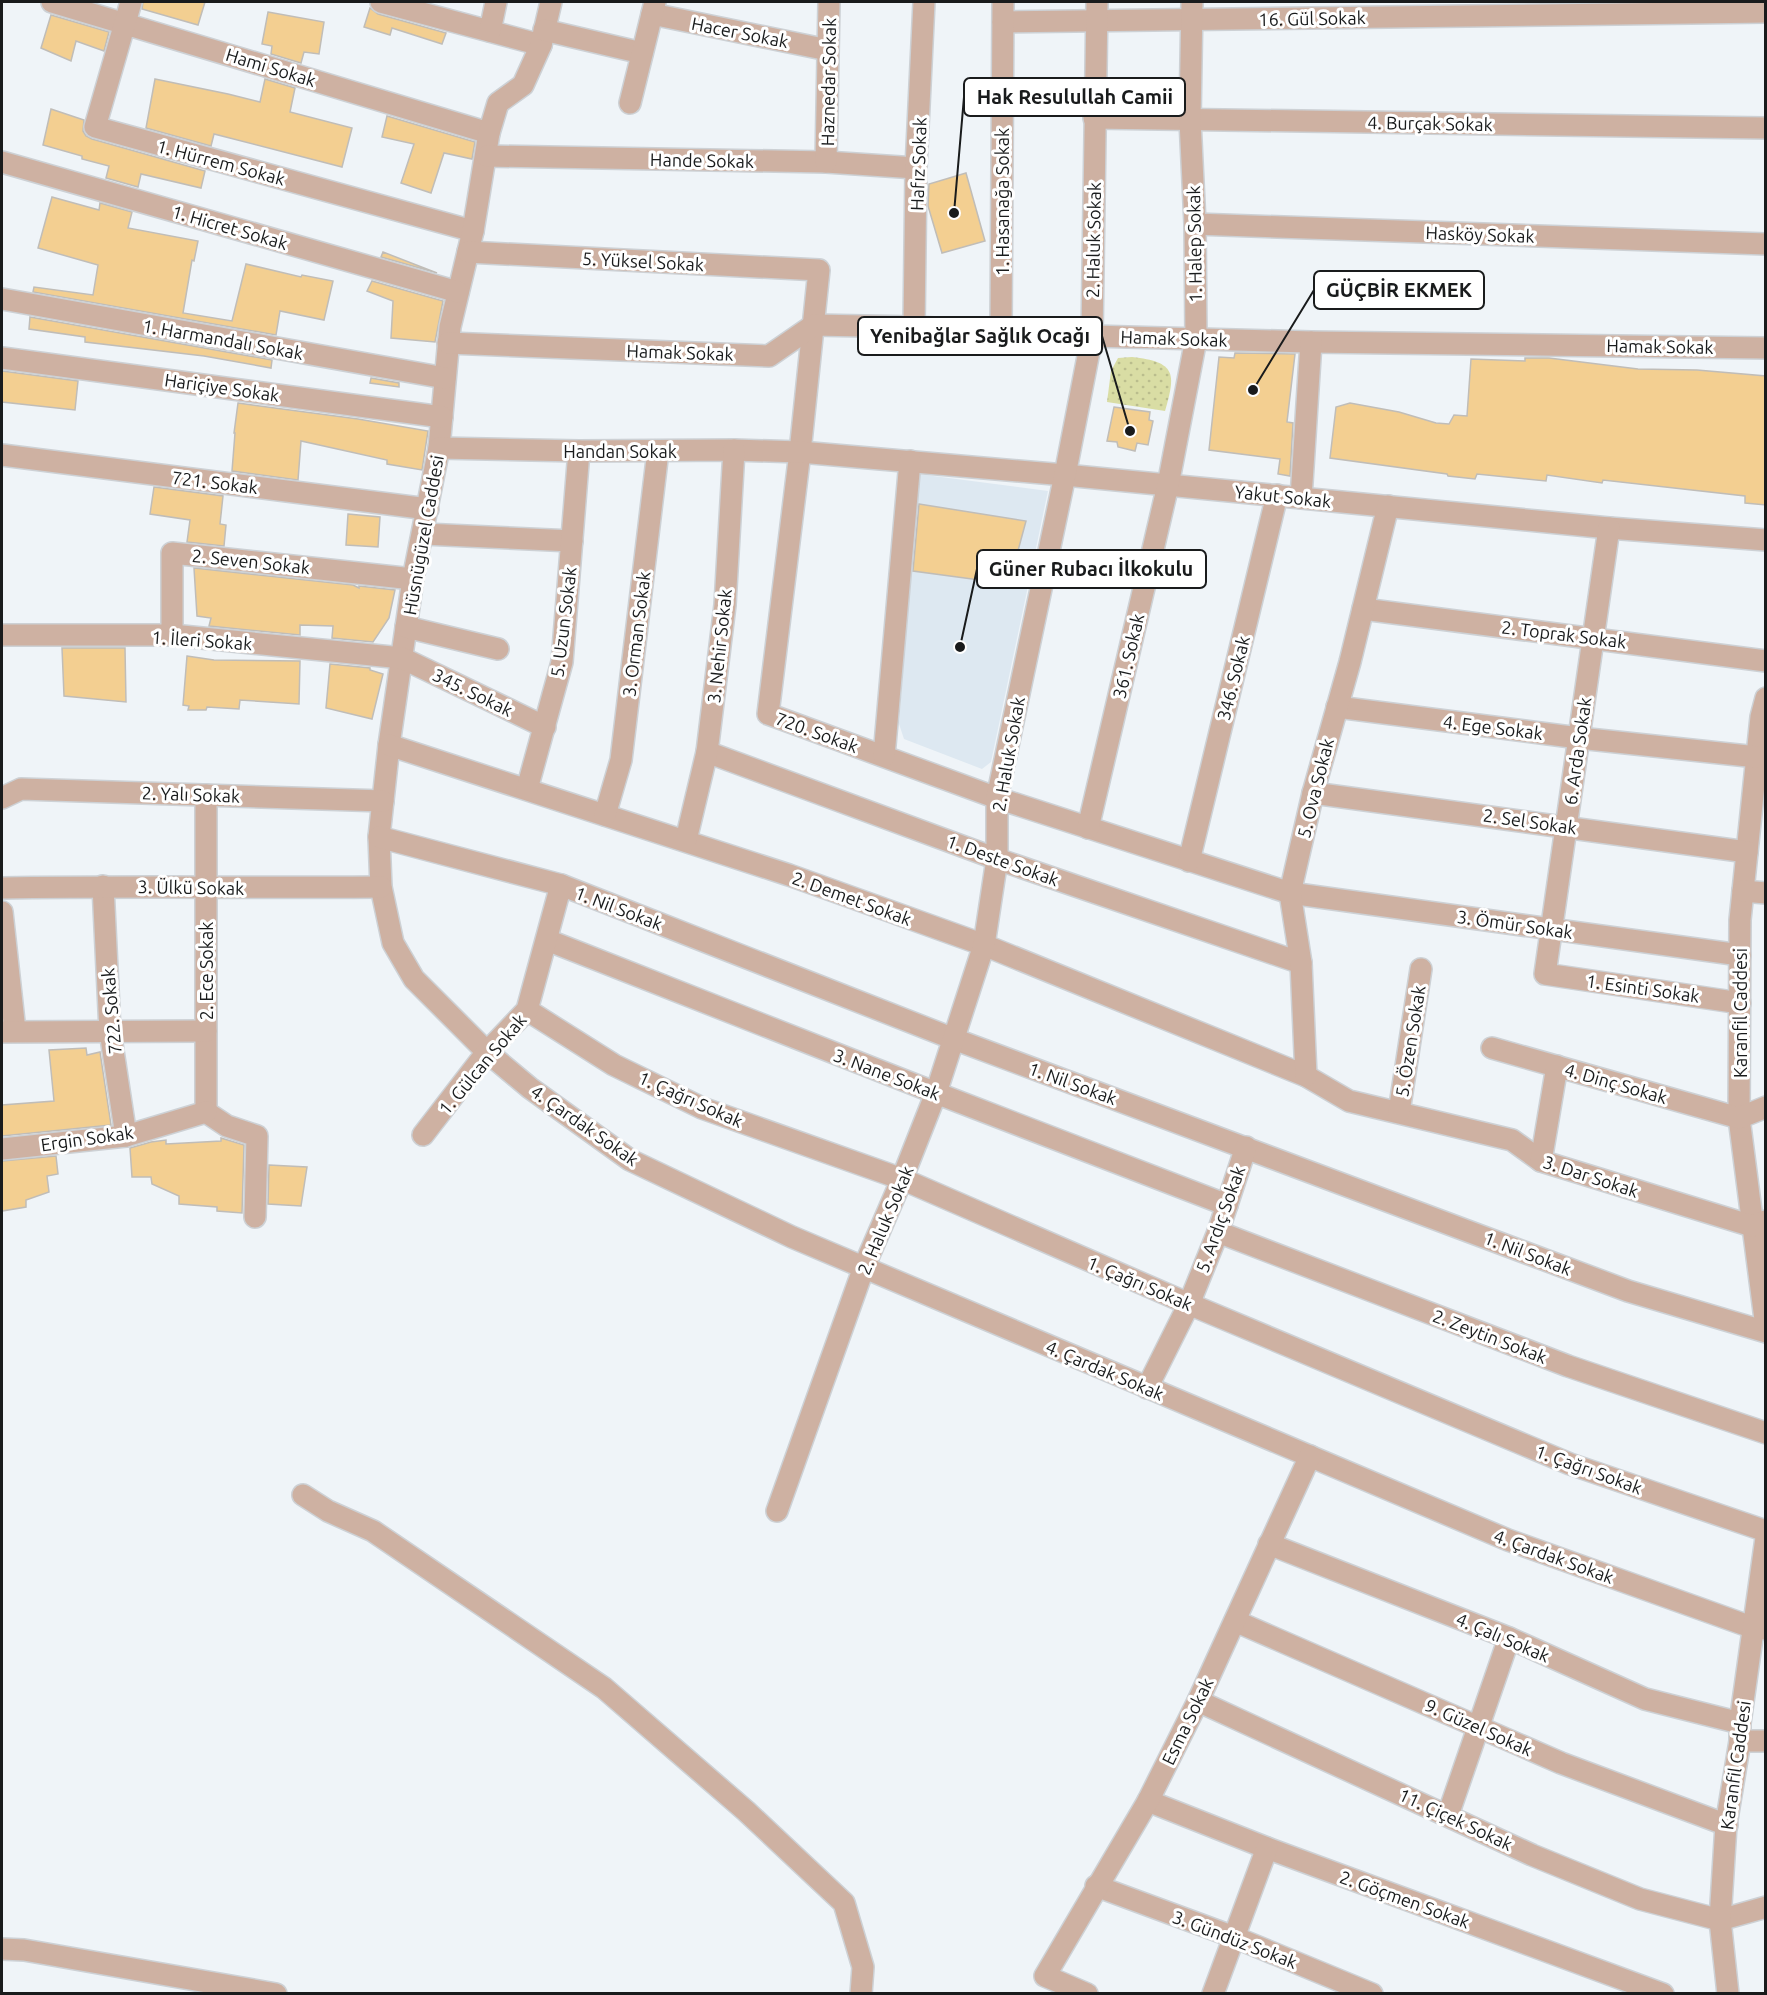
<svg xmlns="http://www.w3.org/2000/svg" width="1767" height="1995" font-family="Ubuntu,sans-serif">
<defs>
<pattern id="park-dots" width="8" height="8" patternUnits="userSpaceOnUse" patternTransform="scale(1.5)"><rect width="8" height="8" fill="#d9dda4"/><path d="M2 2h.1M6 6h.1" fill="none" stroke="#babd8d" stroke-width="1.8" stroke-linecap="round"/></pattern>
</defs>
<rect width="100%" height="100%" fill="#eff4f8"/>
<polygon fill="#dde8f1" points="918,474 1048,491 991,762 982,769 904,739 899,724"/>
<path fill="url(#park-dots)" d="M1132,357C1176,362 1176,373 1165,411L1107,402L1111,371L1118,358Z"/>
<g fill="#f3cf91" stroke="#c0bdb8" stroke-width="1.5">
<polygon points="143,2 205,2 198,25 142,9"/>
<polygon points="370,8 378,14 446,33 442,44 392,28 390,35 364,27"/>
<polygon points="268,12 324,22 319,54 304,52 301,63 271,54 272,46 262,44"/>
<polygon points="51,15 109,32 104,51 76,41 71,61 41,48"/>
<polygon points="155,79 228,94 260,102 265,79 295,88 290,112 352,128 342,167 214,134 211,146 146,128"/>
<polygon points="51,109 84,120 83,131 86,136 92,139 205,171 201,188 141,174 138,187 106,178 109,166 82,159 82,156 43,145"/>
<polygon points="387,116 475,142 472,159 444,153 431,193 401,183 414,144 382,137"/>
<polygon points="966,173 985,241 942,253 928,206 929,184"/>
<polygon points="52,197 99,210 100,203 132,212 128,228 198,241 194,261 192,260 183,313 232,321 246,264 301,277 302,275 333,281 324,320 280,311 276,335 33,292 34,287 93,295 98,265 38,248"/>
<polygon points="383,252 437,273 381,257"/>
<polygon points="372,281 443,301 435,342 391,338 393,301 367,291"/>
<polygon points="30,317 272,360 271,368 204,356 85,342 85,337 29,329"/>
<polygon points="1235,353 1295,354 1287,422 1293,423 1290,476 1278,474 1280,459 1209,450 1219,357 1234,358"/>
<polygon points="1525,358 1549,358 1638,369 1697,370 1766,376 1766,505 1745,503 1745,496 1603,480 1602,483 1547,475 1546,481 1477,474 1475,479 1448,476 1447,474 1330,458 1336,407 1350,403 1399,412 1436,423 1449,424 1454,415 1467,416 1471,359 1525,361"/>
<polygon points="2,371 78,381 75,410 2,402"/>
<polygon points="371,378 399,383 399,387 370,383"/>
<polygon points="238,403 358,419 428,431 422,470 387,464 387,460 301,441 298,480 232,471 235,433 234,433"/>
<polygon points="1114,407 1150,412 1149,420 1153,421 1148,445 1137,443 1135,451 1118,447 1117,442 1107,441"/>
<polygon points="154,487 223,496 220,524 226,525 224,546 187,542 190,520 150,514"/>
<polygon points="919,504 1026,521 1009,584 913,571"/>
<polygon points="348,514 380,517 378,547 346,545"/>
<polygon points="194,568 353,585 359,588 359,586 395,590 389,618 373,642 332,638 333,626 300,625 300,635 209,626 211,618 197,616"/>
<polygon points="62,648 125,648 126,702 64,696"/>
<polygon points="187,656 214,660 300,661 299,704 240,700 239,709 207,707 206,710 188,710 189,706 183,705"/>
<polygon points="330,664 370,668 370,670 383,674 372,719 326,708"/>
<polygon points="86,1048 87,1055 100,1052 111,1125 2,1136 2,1105 54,1101 49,1050"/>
<polygon points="221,1138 244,1145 242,1213 217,1211 217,1207 179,1204 179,1196 152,1184 151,1177 132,1177 130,1148 151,1142 166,1140 166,1144 221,1141"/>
<polygon points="56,1156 58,1174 47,1176 49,1192 26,1200 26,1207 2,1211 2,1161"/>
<polygon points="269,1165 307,1167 301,1206 268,1204"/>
</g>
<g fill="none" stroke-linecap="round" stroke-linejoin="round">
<g stroke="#cdd1d5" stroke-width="24">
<g id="minor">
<polyline points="52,2 489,133"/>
<polyline points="131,2 95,127 473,231"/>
<polyline points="381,2 541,45"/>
<polyline points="551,2 541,45 523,85 498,103 489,133 473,231 450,327 439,448 413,579 389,745 379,837 381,887 393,943 414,979 487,1052 530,1088 630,1160 792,1237 1508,1540 1754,1628 1766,1629"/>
<polyline points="652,14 828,50"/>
<polyline points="1003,22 1766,12"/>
<polyline points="544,30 642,53"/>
<polyline points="490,31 496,2"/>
<polyline points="630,103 655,2"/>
<polyline points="1094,118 1766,128"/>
<polyline points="487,156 826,162 916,168"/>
<polyline points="2,162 458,292"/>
<polyline points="826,162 829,2"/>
<polyline points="1195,224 1766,244"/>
<polyline points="468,252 819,270 800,452 768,714 997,798 1290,893 1740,955"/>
<polyline points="2,299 445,378"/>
<polyline points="914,327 916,168 924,2"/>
<polyline points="1001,330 1003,2"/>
<polyline points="448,343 769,356 814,325 914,327 1092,336 1311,342 1766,348"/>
<polyline points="2,358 442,417"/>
<polyline points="439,448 579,451 734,450 800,452 1065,475 1609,528 1766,540"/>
<polyline points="2,455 428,509"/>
<polyline points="1301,498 1311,342"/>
<polyline points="1609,528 1545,974 1740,1003"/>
<polyline points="424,534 572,541"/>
<polyline points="1363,609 1766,661"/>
<polyline points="406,627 498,649"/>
<polyline points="2,635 172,635 402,658 545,727"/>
<polyline points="172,635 172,553 413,579"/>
<polyline points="1766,698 1761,717 1740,920 1739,1118 1766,1327"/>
<polyline points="1337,707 1579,738 1757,757"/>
<polyline points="389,745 789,875 984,945 1306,1076 1349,1101 1512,1140 1541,1161 1752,1226 1766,1221"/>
<polyline points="707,752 997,859 1301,963"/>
<polyline points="884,756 910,461"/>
<polyline points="527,789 562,662 579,451"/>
<polyline points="1313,793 1747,852"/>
<polyline points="206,795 206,1112"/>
<polyline points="2,798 21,789 383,801"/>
<polyline points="605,815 621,760 658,451"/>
<polyline points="1088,828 1168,485 1196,339 1195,224 1190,120 1192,2"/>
<polyline points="379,837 561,885 954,1039 1628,1291 1766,1332"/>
<polyline points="686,840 707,752 725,605 734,450"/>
<polyline points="1189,861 1277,495"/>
<polyline points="103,886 110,1031 126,1136"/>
<path d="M2,888C128,886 254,888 381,887"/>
<polyline points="1743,891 1766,893"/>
<polyline points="2,912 15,1031"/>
<polyline points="547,940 936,1093 1227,1205"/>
<polyline points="527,1010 614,1065 702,1108 902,1179 1189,1304 1570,1464 1766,1531"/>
<polyline points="2,1032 206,1031"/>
<polyline points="1492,1048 1739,1118 1766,1107"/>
<polyline points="1306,1076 1301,963 1290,893 1313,793 1350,662 1388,506"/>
<polyline points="206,1112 227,1126 257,1136 255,1217"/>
<polyline points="1399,1112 1421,969"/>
<polyline points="423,1135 487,1052 527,1010 561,885"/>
<polyline points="2,1149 126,1136 206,1112"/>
<polyline points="1541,1161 1557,1066"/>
<polyline points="1218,1232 1568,1366 1766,1433"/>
<polyline points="1147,1388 1189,1304 1218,1232 1246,1147"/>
<polyline points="303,1495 328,1511 373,1531 604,1688 746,1811 844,1903 863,1967 861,1994"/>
<polyline points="777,1511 864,1267 902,1179 936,1093 984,945 997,859 997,798 1065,475 1092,336 1097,2"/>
<polyline points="1269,1544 1509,1638 1645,1699 1740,1723"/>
<polyline points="1235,1621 1561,1763 1727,1825"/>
<polyline points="1198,1701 1532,1855 1640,1899 1720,1920 1766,1907"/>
<polyline points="1740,1741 1766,1741"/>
<polyline points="1148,1801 1267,1848 1663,1994"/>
<polyline points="1448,1815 1509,1638"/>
<polyline points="1096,1886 1234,1937 1372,1994"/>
<polyline points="2,1949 24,1950 276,1994"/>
<polyline points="1087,1994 1045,1976 1148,1801 1198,1701 1310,1456"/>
<polyline points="1213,1994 1267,1848"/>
<polyline points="1728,1994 1720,1920 1726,1825 1740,1741 1740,1723 1766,1538"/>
</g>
</g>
<use href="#minor" stroke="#ceb1a2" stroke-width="21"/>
</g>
<g text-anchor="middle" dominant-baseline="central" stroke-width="6" stroke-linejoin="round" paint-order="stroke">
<g font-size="18" fill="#191b1c" stroke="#fff">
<text transform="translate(1312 18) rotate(-1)">16. Gül Sokak</text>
<text transform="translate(740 32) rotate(11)">Hacer Sokak</text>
<text transform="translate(271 67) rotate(17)">Hami Sokak</text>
<text transform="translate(828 82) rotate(-89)">Haznedar Sokak</text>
<text transform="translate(1430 123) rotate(1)">4. Burçak Sokak</text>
<text transform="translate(702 160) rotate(1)">Hande Sokak</text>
<text transform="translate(221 162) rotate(15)">1. Hürrem Sokak</text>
<text transform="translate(918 164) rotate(-88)">Hafız Sokak</text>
<text transform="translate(1002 202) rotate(-90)">1. Hasanağa Sokak</text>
<text transform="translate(230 227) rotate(16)">1. Hicret Sokak</text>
<text transform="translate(1480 234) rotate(2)">Hasköy Sokak</text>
<text transform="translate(1093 240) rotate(-89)">2. Haluk Sokak</text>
<text transform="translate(1194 244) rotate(-91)">1. Halep Sokak</text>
<text transform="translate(643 261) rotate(3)">5. Yüksel Sokak</text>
<text transform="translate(1174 338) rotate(2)">Hamak Sokak</text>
<text transform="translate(223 339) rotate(10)">1. Harmandalı Sokak</text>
<text transform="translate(1660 346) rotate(1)">Hamak Sokak</text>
<text transform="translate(680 352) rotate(2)">Hamak Sokak</text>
<text transform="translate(222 387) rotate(8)">Hariçiye Sokak</text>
<text x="620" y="451">Handan Sokak</text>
<text transform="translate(215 482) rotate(7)">721. Sokak</text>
<text transform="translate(1283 496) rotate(6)">Yakut Sokak</text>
<text transform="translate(423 535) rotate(-80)">Hüsnügüzel Caddesi</text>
<text transform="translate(251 561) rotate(6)">2. Seven Sokak</text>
<text transform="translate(563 622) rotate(-83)">5. Uzun Sokak</text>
<text transform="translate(636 634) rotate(-83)">3. Orman Sokak</text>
<text transform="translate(1564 634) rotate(7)">2. Toprak Sokak</text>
<text transform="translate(202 640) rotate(4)">1. İleri Sokak</text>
<text transform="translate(719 646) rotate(-84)">3. Nehir Sokak</text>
<text transform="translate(1128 656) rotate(-77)">361. Sokak</text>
<text transform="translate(1233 678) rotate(-76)">346. Sokak</text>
<text transform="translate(473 692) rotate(26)">345. Sokak</text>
<text transform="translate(1493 727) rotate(7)">4. Ege Sokak</text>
<text transform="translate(817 732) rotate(20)">720. Sokak</text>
<text transform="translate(1577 751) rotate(-82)">6. Arda Sokak</text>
<text transform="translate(1008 754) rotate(-80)">2. Haluk Sokak</text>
<text transform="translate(1315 788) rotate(-76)">5. Ova Sokak</text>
<text transform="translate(191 794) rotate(2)">2. Yalı Sokak</text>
<text transform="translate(1530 821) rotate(8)">2. Sel Sokak</text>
<text transform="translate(1003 860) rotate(20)">1. Deste Sokak</text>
<text transform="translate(191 887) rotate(1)">3. Ülkü Sokak</text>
<text transform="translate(852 898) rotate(20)">2. Demet Sokak</text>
<text transform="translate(619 908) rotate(21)">1. Nil Sokak</text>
<text transform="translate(1515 924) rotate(8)">3. Ömür Sokak</text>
<text transform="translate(206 971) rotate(-90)">2. Ece Sokak</text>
<text transform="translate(1643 988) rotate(8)">1. Esinti Sokak</text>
<text transform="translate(111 1011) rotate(-95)">722. Sokak</text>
<text transform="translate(1740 1013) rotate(-90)">Karanfil Caddesi</text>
<text transform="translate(1410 1041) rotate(-81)">5. Özen Sokak</text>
<text transform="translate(482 1064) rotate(-50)">1. Gülcan Sokak</text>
<text transform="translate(887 1074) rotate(21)">3. Nane Sokak</text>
<text transform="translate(1073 1083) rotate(20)">1. Nil Sokak</text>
<text transform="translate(1616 1083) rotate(16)">4. Dinç Sokak</text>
<text transform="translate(691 1099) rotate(24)">1. Çağrı Sokak</text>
<text transform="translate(585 1125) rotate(35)">4. Çardak Sokak</text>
<text transform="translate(87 1138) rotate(-8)">Ergin Sokak</text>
<text transform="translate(1591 1176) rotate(18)">3. Dar Sokak</text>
<text transform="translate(1220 1219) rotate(-70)">5. Ardıç Sokak</text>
<text transform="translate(885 1220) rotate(-67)">2. Haluk Sokak</text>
<text transform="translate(1528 1253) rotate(21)">1. Nil Sokak</text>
<text transform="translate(1140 1283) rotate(23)">1. Çağrı Sokak</text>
<text transform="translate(1490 1336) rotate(21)">2. Zeytin Sokak</text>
<text transform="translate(1105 1370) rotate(23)">4. Çardak Sokak</text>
<text transform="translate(1589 1469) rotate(20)">1. Çağrı Sokak</text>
<text transform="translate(1554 1556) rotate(20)">4. Çardak Sokak</text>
<text transform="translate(1503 1637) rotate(23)">4. Çalı Sokak</text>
<text transform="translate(1187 1721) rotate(-64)">Esma Sokak</text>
<text transform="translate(1479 1727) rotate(24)">9. Güzel Sokak</text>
<text transform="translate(1735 1765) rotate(-82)">Karanfil Caddesi</text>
<text transform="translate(1456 1819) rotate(25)">11. Çiçek Sokak</text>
<text transform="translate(1405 1899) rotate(20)">2. Göçmen Sokak</text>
<text transform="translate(1235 1939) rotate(21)">3. Gündüz Sokak</text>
</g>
</g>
<path fill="none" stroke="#191b1c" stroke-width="2" d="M954 213L964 97M1253 390L1314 290M1130 431L1102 336M960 647L977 569"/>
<g fill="#191b1c" stroke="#fff" stroke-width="2">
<circle cx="954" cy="213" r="6"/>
<circle cx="1253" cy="390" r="6"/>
<circle cx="1130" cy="431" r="6"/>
<circle cx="960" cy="647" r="6"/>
</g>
<g fill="#fff" stroke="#191b1c" stroke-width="2">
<rect x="964" y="78" width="221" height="38" rx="6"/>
<rect x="1314" y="271" width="170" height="38" rx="6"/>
<rect x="858" y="317" width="244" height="38" rx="6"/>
<rect x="977" y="550" width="229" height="38" rx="6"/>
</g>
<g font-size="20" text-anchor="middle" font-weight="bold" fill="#191b1c">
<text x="1075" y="104">Hak Resulullah Camii</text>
<text x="1399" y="297">GÜÇBİR EKMEK</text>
<text x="980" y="343">Yenibağlar Sağlık Ocağı</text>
<text x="1091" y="576">Güner Rubacı İlkokulu</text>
</g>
<rect width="1767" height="1995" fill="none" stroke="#191b1c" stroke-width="6"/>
</svg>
